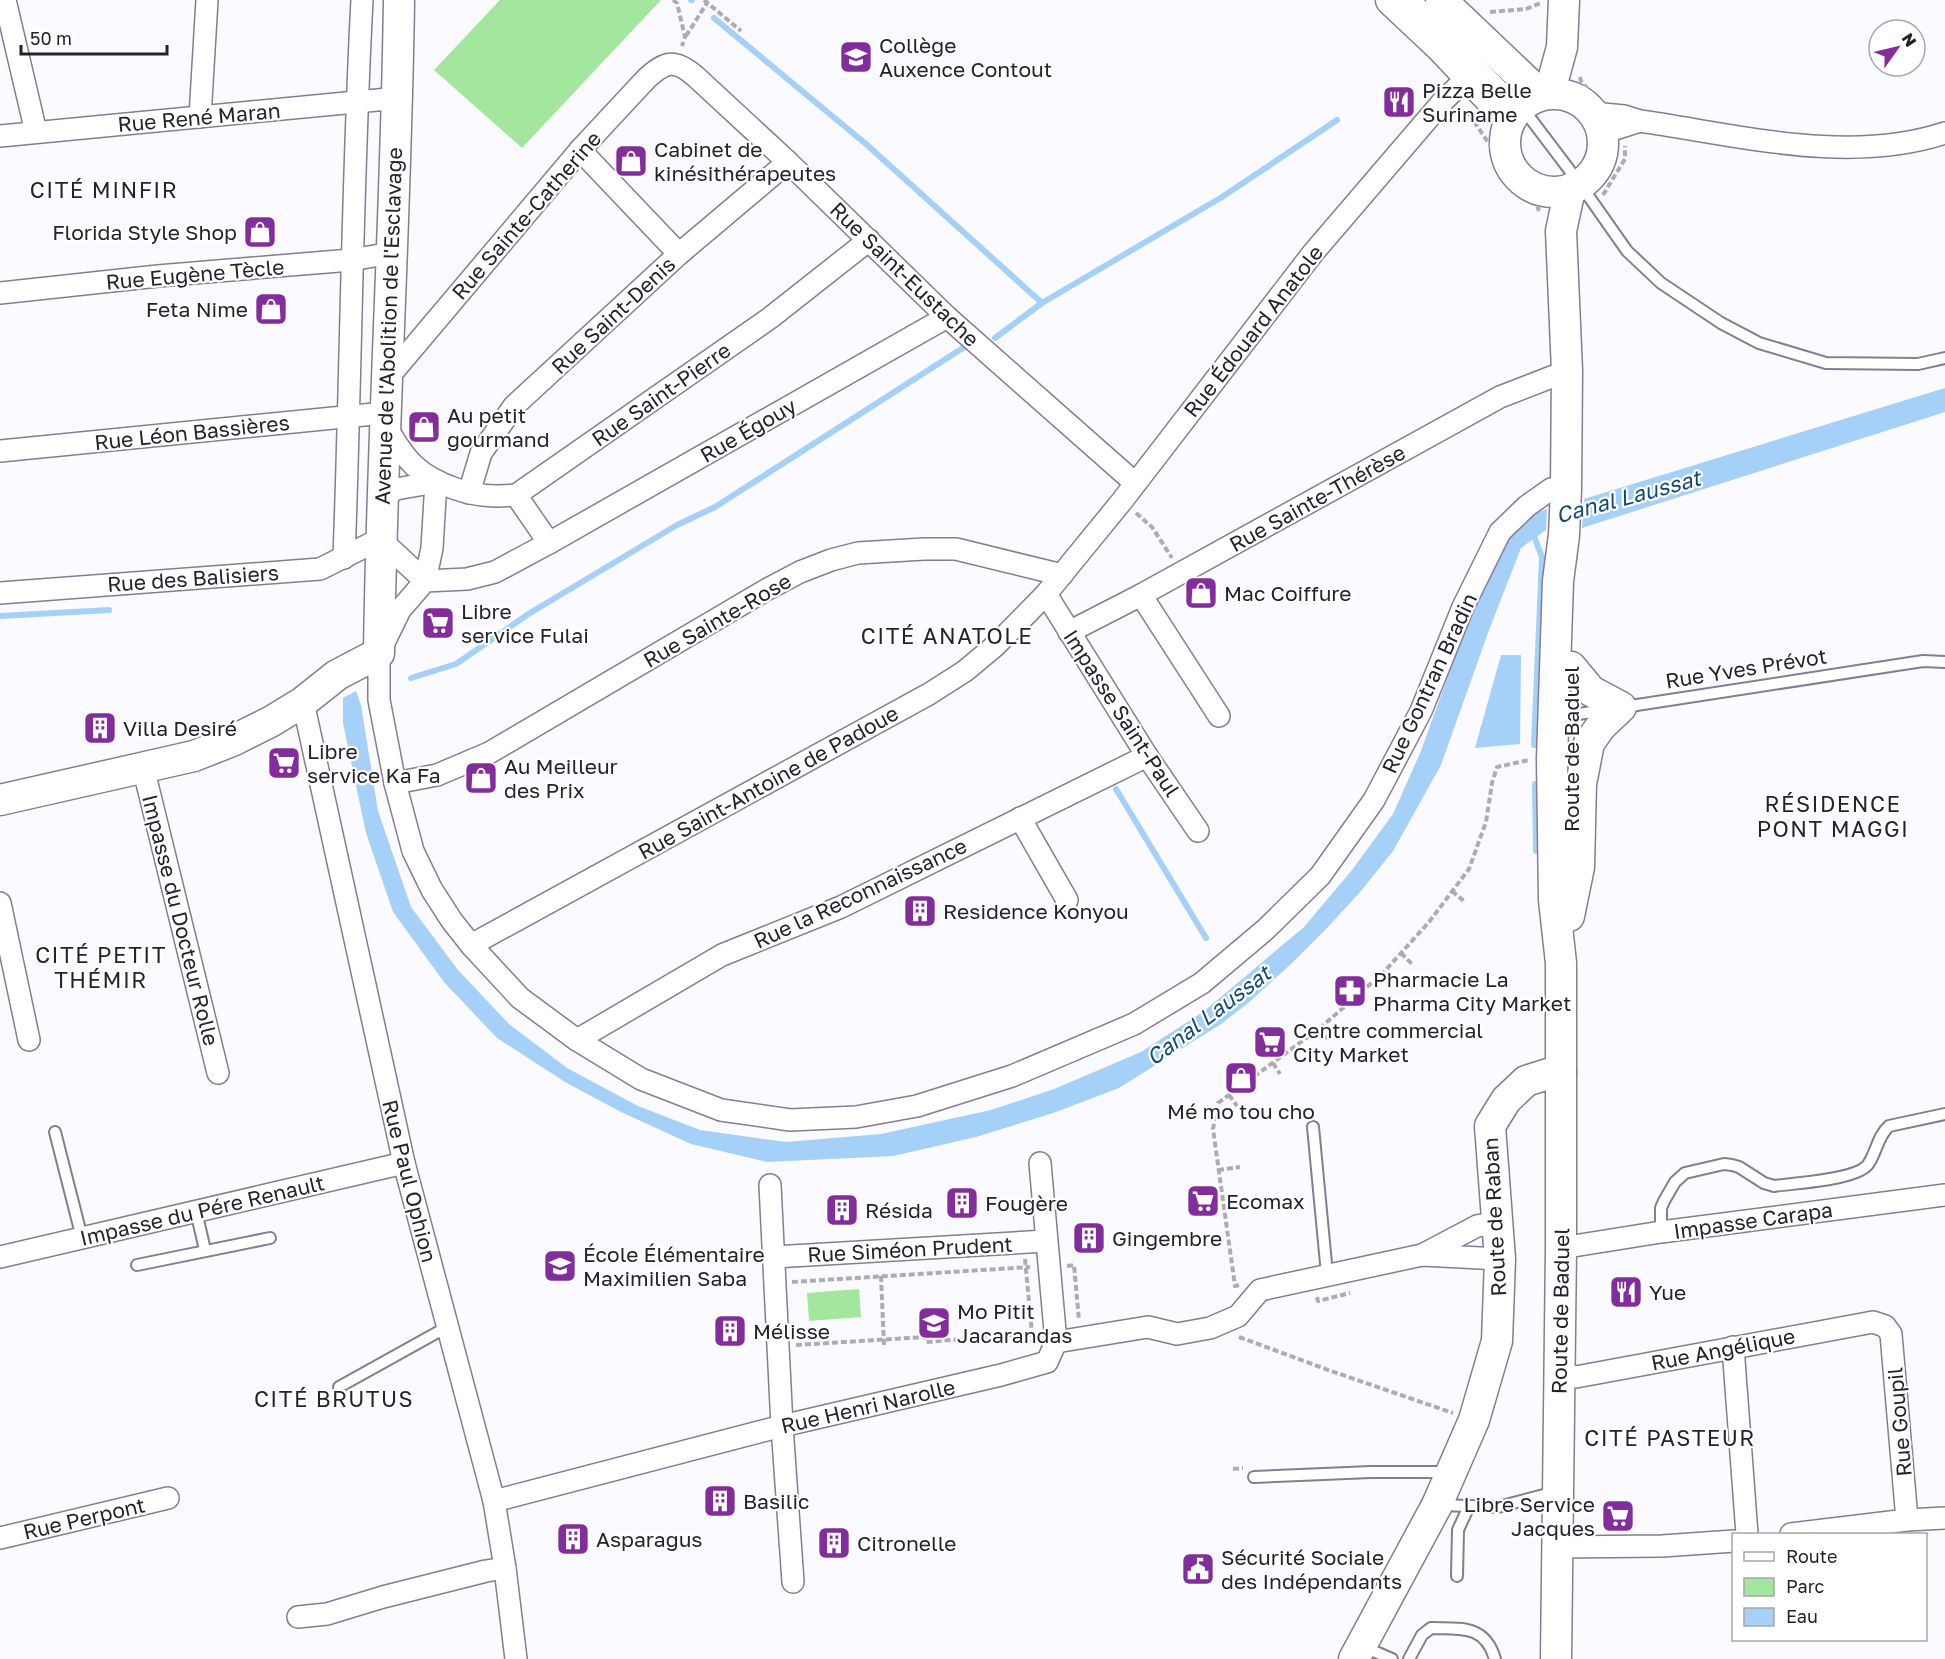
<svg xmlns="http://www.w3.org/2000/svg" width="1945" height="1659" font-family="'Golos Text',sans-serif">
<rect width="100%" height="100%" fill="#fbfaff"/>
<g fill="#a3e79f">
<polygon points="500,0 661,0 522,148 434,70"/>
<polygon points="859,1289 861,1317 809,1321 807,1293"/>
</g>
<g fill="#a5d1f8">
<polygon points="1945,388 1945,412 1582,528 1584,499"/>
<polygon points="1547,509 1546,530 1521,548 1489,630 1441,765 1393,851 1361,891 1327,928 1291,964 1247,1004 1221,1024 1119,1088 1056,1112 976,1137 893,1156 767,1162 691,1144 621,1112 565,1082 497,1038 444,982 393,912 366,833 343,723 343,698 356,691 361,705 378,811 411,907 458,970 509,1024 567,1068 638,1106 700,1130 786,1142 881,1134 991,1110 1054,1089 1141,1052 1203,1012 1304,927 1352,870 1393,814 1421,751 1467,623 1504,543 1528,516"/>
<polygon points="1501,655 1521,655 1520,744 1475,748"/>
</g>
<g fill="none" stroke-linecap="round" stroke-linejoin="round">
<g stroke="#a5d1f8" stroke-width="6">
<polyline points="691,0 692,0"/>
<polyline points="714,18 866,144 1042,303"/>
<polyline points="995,338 1042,303 1222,197 1337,120"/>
<polyline points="1532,531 1542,557 1534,745"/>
<polyline points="0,616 109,610"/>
<polyline points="411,678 456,664 530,613 677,525 715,507 966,346"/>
<polyline points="1535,784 1536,851"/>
<polyline points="1116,789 1206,938"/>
</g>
<g stroke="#847d93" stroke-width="14">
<g id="lane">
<polyline points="1417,0 1521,106 1580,184 1627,251 1661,283 1721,323 1759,343 1826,363 1918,364 1945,358"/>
<polyline points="1556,714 1572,715 1923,661 1945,662"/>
<polyline points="1313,1127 1327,1274"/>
<polyline points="55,1132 82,1238"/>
<polyline points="196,1211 205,1250"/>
<path d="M1661,1232V1208L1664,1201L1675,1182L1685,1173L1724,1164L1732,1165L1739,1167L1764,1183L1774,1186C1794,1183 1860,1180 1869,1163C1877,1150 1878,1136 1889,1126L1945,1114"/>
<polyline points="137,1265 270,1238"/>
<polyline points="339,1387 447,1327"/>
<polyline points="1254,1477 1371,1472 1448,1472"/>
<polyline points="1440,1505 1498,1507 1555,1492"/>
<polyline points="1457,1576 1458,1530 1469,1506"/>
<polyline points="1364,1647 1392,1659"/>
<path d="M1409,1659L1422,1635L1431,1628C1460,1629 1485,1624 1495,1659"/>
</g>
</g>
<g stroke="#847d93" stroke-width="24">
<g id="street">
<polyline points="5,0 36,132"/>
<path d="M1592,113L1624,116L1640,121C1738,135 1849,165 1945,133"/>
<polyline points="200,117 207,0"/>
<polyline points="1602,133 1637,122"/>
<polyline points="0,136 398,98"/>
<polyline points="580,150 679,254"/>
<polyline points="0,293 158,276 351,260 380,255 390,258"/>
<polyline points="947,317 549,543 495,572 467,579 425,581 400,610 379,653 379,700 395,783 413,851 432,890 452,921 471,945 520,998 577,1040 641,1079 721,1110 790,1120 856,1117 917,1106 1012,1076 1134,1024 1202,983 1266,929 1320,876 1374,800 1421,711 1463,607 1500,532 1527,506 1551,489 1566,489"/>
<path d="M386,380L580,150L647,78C666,61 675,59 695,76L788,162L947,317L1135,483"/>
<path d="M386,426C405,460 418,476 456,489C478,496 493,497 516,495L770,318L869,240"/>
<polyline points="0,451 384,413"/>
<polyline points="469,493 481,453 514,406 679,254 788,162"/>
<polyline points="516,495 549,543"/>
<polyline points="381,499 396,489 436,482"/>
<path d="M344,558C351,372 352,186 362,0"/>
<polyline points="425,581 432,548 436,482"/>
<polyline points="0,593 320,569 380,539 425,581"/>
<polyline points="1046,594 1147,756 1198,831"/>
<polyline points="1141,595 1219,716"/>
<polyline points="1069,632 1141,595 1500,397 1567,371"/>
<polyline points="303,702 404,1163 494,1501 505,1568 516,1659"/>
<polyline points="143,767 218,1073"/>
<polyline points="395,783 437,775 489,753 766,590 800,572 831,560 858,553 924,549 956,549 1062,575"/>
<polyline points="1020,818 1067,900"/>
<polyline points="0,903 29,1040"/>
<polyline points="471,945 929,694 965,671 995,646 1046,594 1122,501 1313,253 1444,100 1469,76"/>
<polyline points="577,1040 722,955 841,907 1147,756"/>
<polyline points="770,1185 782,1426 793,1582"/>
<polyline points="1561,1248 1661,1232 1945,1195"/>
<polyline points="1422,1255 1477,1226 1498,1223"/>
<polyline points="0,1257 404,1163"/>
<polyline points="774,1257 1046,1241"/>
<polyline points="1056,1342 1148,1327 1177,1334 1210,1328 1238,1316 1260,1290 1422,1255 1500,1259"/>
<polyline points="1733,1347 1747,1534"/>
<polyline points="1560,1373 1576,1377 1873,1322 1885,1326 1891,1334 1907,1520"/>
<polyline points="494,1501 782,1426 1001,1375 1047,1362 1056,1342 1040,1163"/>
<polyline points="1791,1534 1907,1520 1945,1518"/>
<polyline points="0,1538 168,1498"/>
<polyline points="1557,1547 1662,1546 1734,1541"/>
<polyline points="298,1617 327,1614 383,1597 486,1571 505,1568"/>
</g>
</g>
<g stroke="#847d93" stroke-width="33">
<g id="secondary">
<polyline points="1391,0 1440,46 1510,120"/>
<polyline points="1441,0 1541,95"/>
<polyline points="1553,93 1553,80 1562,47 1564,0"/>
<circle cx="1554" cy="143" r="49"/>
<path d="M0,800L194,756L232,741L272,721L303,702L337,675L379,653C382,435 396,218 399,0"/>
<polyline points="1569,916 1579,867 1581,784 1589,743 1601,726 1621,707 1591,691 1571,667"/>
<polyline points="1354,1659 1437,1505 1474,1420 1497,1341 1500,1259 1490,1126 1506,1100 1526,1081 1548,1074 1561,1073"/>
<polyline points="1556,1659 1561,1248 1561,963 1554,900 1552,759 1558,581 1564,535 1566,489 1567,371 1561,231 1570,189"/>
</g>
</g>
<g stroke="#aeacb3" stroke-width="4" stroke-dasharray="6 3" stroke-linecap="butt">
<polyline points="673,0 677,3 685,37 682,46"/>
<polyline points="704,0 741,31"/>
<polyline points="1490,12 1526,9 1541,3"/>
<polyline points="686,36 707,3"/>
<polyline points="1580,77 1581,81 1593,95"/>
<polyline points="1469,114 1518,187 1534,197 1539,211"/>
<polyline points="1603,195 1625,159 1625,146"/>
<polyline points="1136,513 1152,527 1172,558"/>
<polyline points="1452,891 1464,901"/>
<polyline points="1401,953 1413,965"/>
<polyline points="1320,1028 1328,1039"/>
<polyline points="1273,1063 1280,1074"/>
<polyline points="1229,1095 1237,1106"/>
<polyline points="1218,1170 1240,1167"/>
<polyline points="1025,1259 1033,1344"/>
<polyline points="1067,1266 1074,1265 1079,1320"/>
<polyline points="881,1276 884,1345"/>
<polyline points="792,1282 1030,1267"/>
<polyline points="1239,1285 1235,1286 1213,1129 1218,1103 1320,1028 1383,973 1429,922 1469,869 1486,822 1492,783 1497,767 1529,760"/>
<polyline points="1317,1297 1318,1301 1350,1293"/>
<polyline points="1239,1337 1331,1371 1453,1413"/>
<polyline points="796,1345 925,1337 926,1342 1035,1333"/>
<polyline points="1233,1469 1243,1468"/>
</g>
<use href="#lane" stroke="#fff" stroke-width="10"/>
<use href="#street" stroke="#fff" stroke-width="21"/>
<use href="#secondary" stroke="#fff" stroke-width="30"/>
</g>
<defs>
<g id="school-square" transform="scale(1.725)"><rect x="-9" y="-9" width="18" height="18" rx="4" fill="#822d9b" stroke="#fff"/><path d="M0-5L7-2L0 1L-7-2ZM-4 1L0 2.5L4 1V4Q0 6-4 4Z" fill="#fff"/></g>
<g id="restaurant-square" transform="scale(1.725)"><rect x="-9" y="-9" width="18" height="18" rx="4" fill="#822d9b" stroke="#fff"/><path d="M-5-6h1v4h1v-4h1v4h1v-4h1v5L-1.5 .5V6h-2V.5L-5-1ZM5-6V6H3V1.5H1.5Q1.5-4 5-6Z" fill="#fff"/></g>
<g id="shop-square" transform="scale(1.725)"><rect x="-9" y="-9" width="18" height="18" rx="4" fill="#822d9b" stroke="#fff"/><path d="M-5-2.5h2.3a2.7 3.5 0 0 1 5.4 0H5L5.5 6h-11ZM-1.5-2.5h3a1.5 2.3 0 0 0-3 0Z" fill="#fff"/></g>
<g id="supermarket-square" transform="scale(1.725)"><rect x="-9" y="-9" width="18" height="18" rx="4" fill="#822d9b" stroke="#fff"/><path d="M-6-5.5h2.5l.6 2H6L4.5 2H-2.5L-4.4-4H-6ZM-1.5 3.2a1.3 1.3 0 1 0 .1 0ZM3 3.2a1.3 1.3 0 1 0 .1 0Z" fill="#fff"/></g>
<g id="building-square" transform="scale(1.725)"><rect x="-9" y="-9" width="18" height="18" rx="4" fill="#822d9b" stroke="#fff"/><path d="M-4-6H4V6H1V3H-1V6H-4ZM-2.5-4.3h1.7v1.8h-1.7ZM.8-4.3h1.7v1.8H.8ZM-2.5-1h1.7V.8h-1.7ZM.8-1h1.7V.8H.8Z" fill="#fff"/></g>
<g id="pharmacy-square" transform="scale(1.725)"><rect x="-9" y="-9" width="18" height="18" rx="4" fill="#822d9b" stroke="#fff"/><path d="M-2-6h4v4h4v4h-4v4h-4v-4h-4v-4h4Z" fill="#fff"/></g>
<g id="civic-square" transform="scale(1.725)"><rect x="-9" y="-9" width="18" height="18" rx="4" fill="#822d9b" stroke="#fff"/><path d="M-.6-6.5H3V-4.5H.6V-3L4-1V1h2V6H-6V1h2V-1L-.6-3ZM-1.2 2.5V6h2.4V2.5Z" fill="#fff"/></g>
</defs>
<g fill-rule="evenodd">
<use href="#school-square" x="856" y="57"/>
<use href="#restaurant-square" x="1399" y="102"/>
<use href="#shop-square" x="631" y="161"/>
<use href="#shop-square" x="260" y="232"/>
<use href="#shop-square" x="271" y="309"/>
<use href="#shop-square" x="424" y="427"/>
<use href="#shop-square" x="1201" y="593"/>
<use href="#supermarket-square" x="438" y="623"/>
<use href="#building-square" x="100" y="728"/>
<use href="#supermarket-square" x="284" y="763"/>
<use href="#shop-square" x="481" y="778"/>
<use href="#building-square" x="920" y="911"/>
<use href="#pharmacy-square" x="1350" y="991"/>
<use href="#supermarket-square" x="1270" y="1042"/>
<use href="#shop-square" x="1241" y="1078"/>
<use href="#supermarket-square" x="1203" y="1201"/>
<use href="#building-square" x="962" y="1203"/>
<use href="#building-square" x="842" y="1210"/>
<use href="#building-square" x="1089" y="1238"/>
<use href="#school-square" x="560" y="1266"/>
<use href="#restaurant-square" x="1626" y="1292"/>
<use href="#school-square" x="934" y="1323"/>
<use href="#building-square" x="730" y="1331"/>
<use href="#building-square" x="720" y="1501"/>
<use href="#supermarket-square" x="1618" y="1516"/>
<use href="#building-square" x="573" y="1539"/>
<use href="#building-square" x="834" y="1543"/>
<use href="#civic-square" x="1198" y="1569"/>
</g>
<g text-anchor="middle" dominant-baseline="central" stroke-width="4.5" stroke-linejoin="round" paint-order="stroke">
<g font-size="21" fill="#25222b" stroke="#fff" text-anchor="start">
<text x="879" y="45">Collège<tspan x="879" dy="24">Auxence Contout</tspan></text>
<text x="1422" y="90">Pizza Belle<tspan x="1422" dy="24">Suriname</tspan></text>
<text x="654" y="149">Cabinet de<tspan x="654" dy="24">kinésithérapeutes</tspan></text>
<text x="237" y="232" text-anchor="end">Florida Style Shop</text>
<text x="248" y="309" text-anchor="end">Feta Nime</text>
<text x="447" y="415">Au petit<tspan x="447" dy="24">gourmand</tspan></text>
<text x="1224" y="593">Mac Coiffure</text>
<text x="461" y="611">Libre<tspan x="461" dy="24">service Fulai</tspan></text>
<text x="123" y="728">Villa Desiré</text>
<text x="307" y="751">Libre<tspan x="307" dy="24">service Ka Fa</tspan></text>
<text x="504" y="766">Au Meilleur<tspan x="504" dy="24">des Prix</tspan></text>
<text x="943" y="911">Residence Konyou</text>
<text x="1373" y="979">Pharmacie La<tspan x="1373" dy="24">Pharma City Market</tspan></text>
<text x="1293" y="1030">Centre commercial<tspan x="1293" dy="24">City Market</tspan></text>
<text x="1241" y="1111" text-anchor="middle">Mé mo tou cho</text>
<text x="1226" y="1201">Ecomax</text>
<text x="985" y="1203">Fougère</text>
<text x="865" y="1210">Résida</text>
<text x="1112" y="1238">Gingembre</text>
<text x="583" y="1254">École Élémentaire<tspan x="583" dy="24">Maximilien Saba</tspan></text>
<text x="1649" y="1292">Yue</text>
<text x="957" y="1311">Mo Pitit<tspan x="957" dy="24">Jacarandas</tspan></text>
<text x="753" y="1331">Mélisse</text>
<text x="743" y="1501">Basilic</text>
<text x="1595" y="1504" text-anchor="end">Libre Service<tspan x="1595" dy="24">Jacques</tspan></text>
<text x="596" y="1539">Asparagus</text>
<text x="857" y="1543">Citronelle</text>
<text x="1221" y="1557">Sécurité Sociale<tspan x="1221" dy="24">des Indépendants</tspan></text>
</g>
<g font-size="21" fill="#25222b" stroke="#fff">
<text transform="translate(199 117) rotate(-5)">Rue René Maran</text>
<text transform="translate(526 215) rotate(-49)">Rue Sainte-Catherine</text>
<text transform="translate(195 274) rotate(-5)">Rue Eugène Tècle</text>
<text transform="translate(905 274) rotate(44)">Rue Saint-Eustache</text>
<text transform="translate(613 315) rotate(-43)">Rue Saint-Denis</text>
<text transform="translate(388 326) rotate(-88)">Avenue de l'Abolition de l'Esclavage</text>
<text transform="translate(1253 331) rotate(-52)">Rue Édouard Anatole</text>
<text transform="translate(661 394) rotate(-35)">Rue Saint-Pierre</text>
<text transform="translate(748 430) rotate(-30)">Rue Égouy</text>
<text transform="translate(192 432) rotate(-6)">Rue Léon Bassières</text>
<text transform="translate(1317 498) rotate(-29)">Rue Sainte-Thérèse</text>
<text transform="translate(193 578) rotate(-4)">Rue des Balisiers</text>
<text transform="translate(717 620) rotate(-30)">Rue Sainte-Rose</text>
<text transform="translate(1746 668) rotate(-9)">Rue Yves Prévot</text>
<text transform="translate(1429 683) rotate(-65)">Rue Gontran Bradin</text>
<text transform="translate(1122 713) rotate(57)">Impasse Saint-Paul</text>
<text transform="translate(1571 749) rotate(-90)">Route de Baduel</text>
<text transform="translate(768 782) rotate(-29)">Rue Saint-Antoine de Padoue</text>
<text transform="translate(860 893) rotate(-25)">Rue la Reconnaissance</text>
<text transform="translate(181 920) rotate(76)">Impasse du Docteur Rolle</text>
<text transform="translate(410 1181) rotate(76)">Rue Paul Ophion</text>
<text transform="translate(202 1210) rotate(-13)">Impasse du Pére Renault</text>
<text transform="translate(1494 1217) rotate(-93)">Route de Raban</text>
<text transform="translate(1753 1220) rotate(-8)">Impasse Carapa</text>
<text transform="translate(910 1249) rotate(-3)">Rue Siméon Prudent</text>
<text transform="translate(1560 1311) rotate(-89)">Route de Baduel</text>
<text transform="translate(1723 1349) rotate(-11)">Rue Angélique</text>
<text transform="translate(868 1406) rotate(-13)">Rue Henri Narolle</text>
<text transform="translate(1899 1422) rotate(-95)">Rue Goupil</text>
<text transform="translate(84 1518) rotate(-13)">Rue Perpont</text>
</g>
<g font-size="22" letter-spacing="1.5" fill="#25222b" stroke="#fff">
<text x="104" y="189">CITÉ MINFIR</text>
<text x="947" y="635">CITÉ ANATOLE</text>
<text x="1833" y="803">RÉSIDENCE<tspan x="1833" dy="25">PONT MAGGI</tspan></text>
<text x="101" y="954">CITÉ PETIT<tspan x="101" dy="25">THÉMIR</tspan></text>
<text x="334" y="1398">CITÉ BRUTUS</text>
<text x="1670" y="1437">CITÉ PASTEUR</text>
</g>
<g font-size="22" font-style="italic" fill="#114b74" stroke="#fff">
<text transform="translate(1628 496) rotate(-15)">Canal Laussat</text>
<text transform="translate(1208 1015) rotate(-37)">Canal Laussat</text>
</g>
</g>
<rect x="1732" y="1533" width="195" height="108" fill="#ffffff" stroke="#a8a7aa" stroke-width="1.5"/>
<rect x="1744" y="1552" width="30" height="9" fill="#ffffff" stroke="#a8a7aa" stroke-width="1.5"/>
<text x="1786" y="1563" font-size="18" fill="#25222b">Route</text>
<rect x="1744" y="1578" width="30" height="18" fill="#a3e79f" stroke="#a8a7aa" stroke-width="1.5"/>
<text x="1786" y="1593" font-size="18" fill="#25222b">Parc</text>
<rect x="1744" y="1608" width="30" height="18" fill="#a5d1f8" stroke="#a8a7aa" stroke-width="1.5"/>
<text x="1786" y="1623" font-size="18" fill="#25222b">Eau</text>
<g transform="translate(1897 48) rotate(56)"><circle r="28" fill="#ffffff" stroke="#a8a7aa" stroke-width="1.5"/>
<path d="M0-4.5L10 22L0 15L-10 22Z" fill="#822d9b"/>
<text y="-9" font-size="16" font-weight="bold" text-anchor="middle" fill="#25222b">N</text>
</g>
<path d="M21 45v9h146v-9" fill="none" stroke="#25222b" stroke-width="3"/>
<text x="30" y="45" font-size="18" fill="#25222b" stroke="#ffffff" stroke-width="4.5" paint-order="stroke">50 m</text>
</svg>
